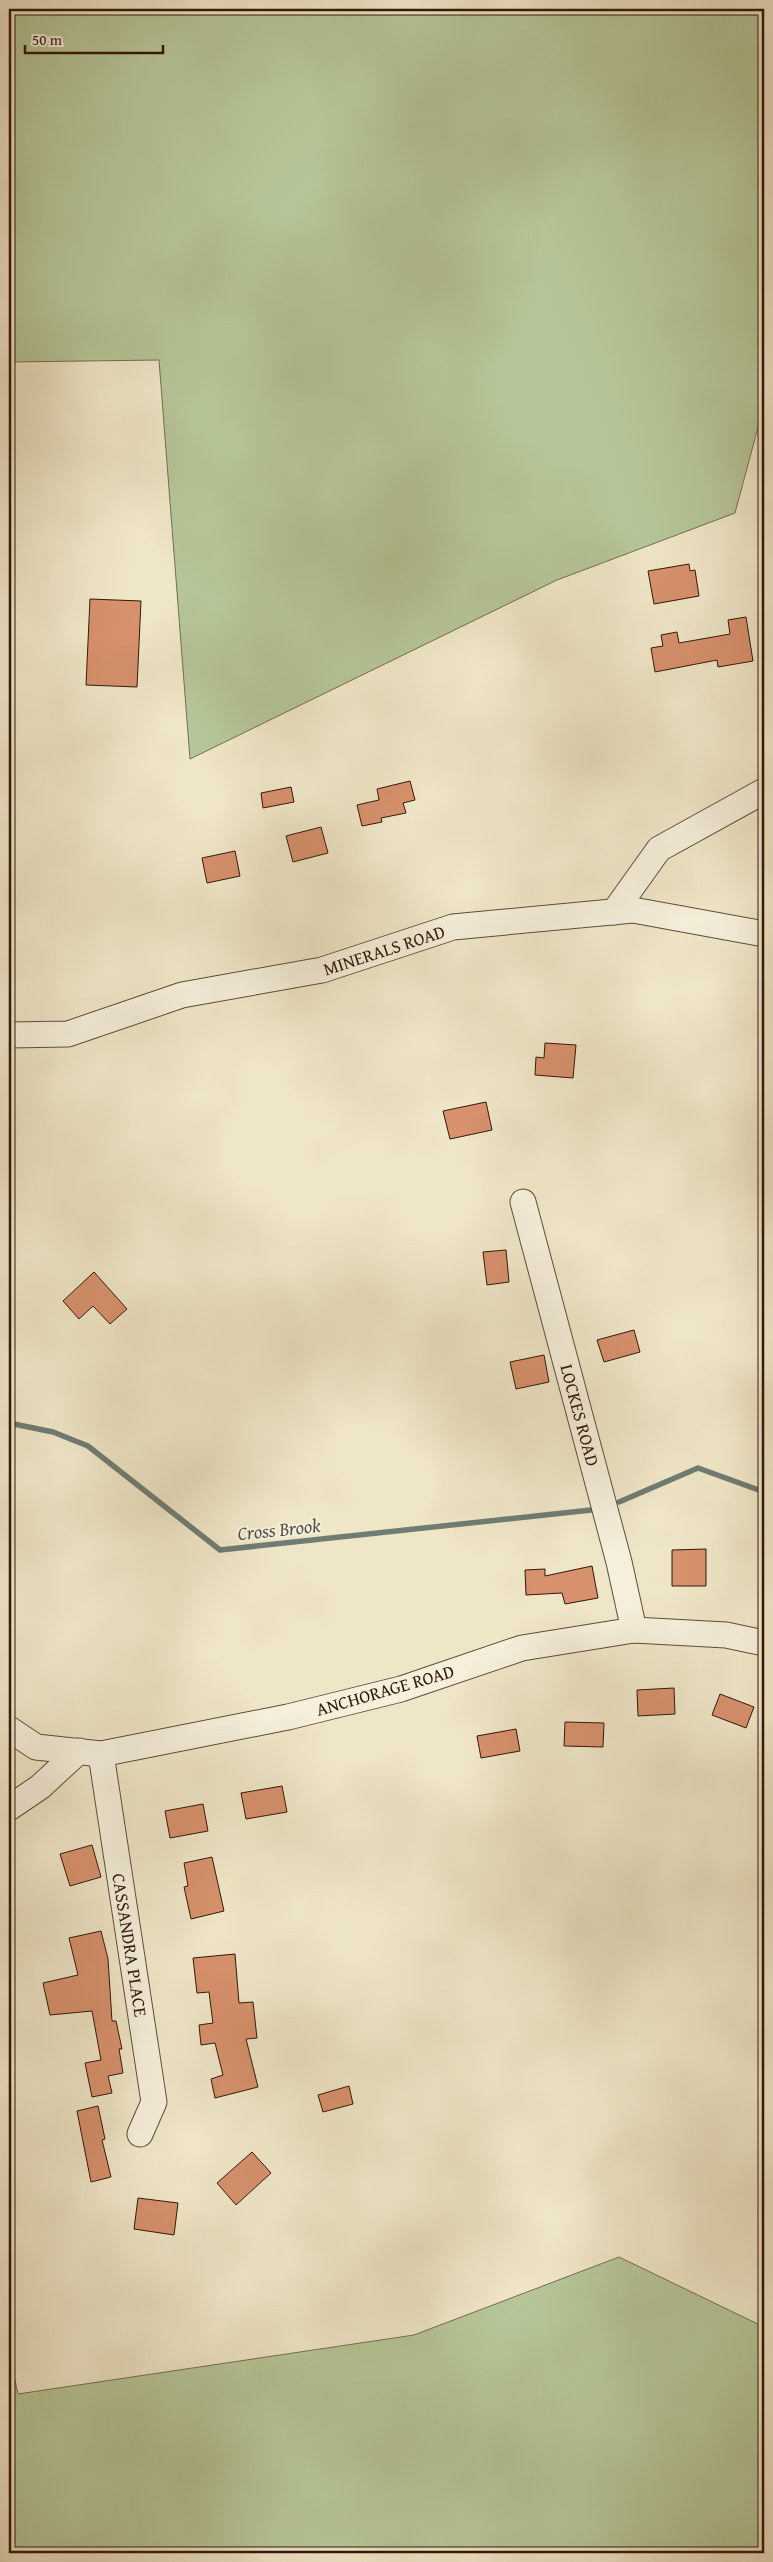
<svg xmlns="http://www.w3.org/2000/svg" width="773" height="2562" font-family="'Gentium Book Plus',serif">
<rect width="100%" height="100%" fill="#efe6c7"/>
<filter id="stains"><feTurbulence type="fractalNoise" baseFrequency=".004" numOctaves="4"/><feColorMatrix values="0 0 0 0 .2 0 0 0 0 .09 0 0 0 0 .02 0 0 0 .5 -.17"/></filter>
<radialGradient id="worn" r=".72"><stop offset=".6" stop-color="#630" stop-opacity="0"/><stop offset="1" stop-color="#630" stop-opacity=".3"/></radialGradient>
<g fill="#b6c698" stroke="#746e50">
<polygon points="9,9 764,9 764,405 735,513 557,580 190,759 159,360 9,362"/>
<polygon points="619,2257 764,2327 764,2553 9,2553 9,2353 18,2394 414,2335"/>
</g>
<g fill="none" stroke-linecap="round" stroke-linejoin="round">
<g stroke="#707c73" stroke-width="5.5">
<polyline points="9,1423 53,1432 88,1446 220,1550 591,1510"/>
<polyline points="619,1502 698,1468 764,1492"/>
</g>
</g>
<g fill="#d7916d" stroke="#321709">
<polygon points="689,564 690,571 695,570 699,596 654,604 648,571"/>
<polygon points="90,599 141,601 137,687 86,685"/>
<polygon points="746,617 753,661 718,667 717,660 655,672 651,648 663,646 661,635 677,632 679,643 730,634 728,620"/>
<polygon points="410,781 415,800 403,803 406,813 381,818 382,822 362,826 357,805 379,800 377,789"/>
<polygon points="291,787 294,802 263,808 261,793"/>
<polygon points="321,827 328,853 293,862 286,836"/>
<polygon points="235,851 240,876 207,883 202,858"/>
<polygon points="545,1043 576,1045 573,1078 535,1075 536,1057 544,1058"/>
<polygon points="486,1102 492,1130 450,1139 443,1111"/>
<polygon points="506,1250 509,1282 487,1285 483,1252"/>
<polygon points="94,1272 127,1309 110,1324 93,1306 79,1319 63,1301"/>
<polygon points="634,1330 640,1352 604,1362 597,1340"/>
<polygon points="544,1355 549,1382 516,1389 510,1362"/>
<polygon points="706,1549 706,1586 672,1586 672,1550"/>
<polygon points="592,1566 598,1598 565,1604 562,1593 526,1595 525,1570 545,1569 545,1576"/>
<polygon points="674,1688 675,1714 638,1716 637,1690"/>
<polygon points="720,1694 754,1707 746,1728 712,1715"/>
<polygon points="565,1722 604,1723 603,1747 564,1746"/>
<polygon points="516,1729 520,1751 481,1758 477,1736"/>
<polygon points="282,1786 287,1812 246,1819 241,1793"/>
<polygon points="203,1804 208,1831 170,1838 165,1811"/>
<polygon points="92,1845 101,1877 70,1886 60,1854"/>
<polygon points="212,1857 224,1911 191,1919 184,1887 188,1886 184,1863"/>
<polygon points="101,1931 108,1959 112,2021 116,2021 122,2049 119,2049 123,2073 108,2076 112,2093 92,2097 85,2063 101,2060 92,2011 50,2015 43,1983 78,1975 69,1938"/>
<polygon points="235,1954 239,2003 253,2002 257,2038 246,2039 258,2087 215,2098 211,2079 223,2075 215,2043 201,2045 199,2025 213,2023 209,1992 197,1993 193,1958"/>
<polygon points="349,2086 353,2104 323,2112 318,2095"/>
<polygon points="98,2106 105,2139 102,2140 111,2177 91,2182 77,2111"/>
<polygon points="252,2152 271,2173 236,2205 217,2183"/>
<polygon points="138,2198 178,2203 174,2235 134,2229"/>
</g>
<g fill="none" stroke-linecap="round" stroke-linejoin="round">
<g stroke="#614b38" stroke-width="27">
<g id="minor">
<polyline points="614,912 659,849 764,791"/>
<polyline points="9,1035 68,1034 182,995 322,970 453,927 633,910 764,934"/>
<polyline points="523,1202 619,1562 634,1630"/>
<polyline points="9,1729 36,1747 101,1754 288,1717 401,1689 522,1648 634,1630 726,1635 764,1643"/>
<polyline points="101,1754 154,2102 140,2134"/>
<polyline points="9,1808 40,1787 79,1751"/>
</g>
</g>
<use href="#minor" stroke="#f5efdb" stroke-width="25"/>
</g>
<g text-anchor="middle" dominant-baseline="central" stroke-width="4" stroke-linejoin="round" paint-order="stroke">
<g font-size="18" fill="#321709" stroke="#f5efdb">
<text transform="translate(384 950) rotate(-18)">MINERALS ROAD</text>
<text transform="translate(580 1415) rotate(75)">LOCKES ROAD</text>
<text transform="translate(385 1690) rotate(-16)">ANCHORAGE ROAD</text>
<text transform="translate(130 1945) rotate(81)">CASSANDRA PLACE</text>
</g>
<g font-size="19" font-style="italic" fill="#565247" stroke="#f5efdb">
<text transform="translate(279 1529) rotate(-6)">Cross Brook</text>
</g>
</g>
<rect width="773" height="2562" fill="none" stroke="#efe6c7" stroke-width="30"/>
<rect x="10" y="10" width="753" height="2542" fill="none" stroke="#321709" stroke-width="2.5"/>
<rect x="15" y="15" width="743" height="2532" fill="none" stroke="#321709"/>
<path d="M25 45v8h138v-8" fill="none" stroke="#321709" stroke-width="2.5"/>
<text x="32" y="45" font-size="15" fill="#321709" stroke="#f5efdb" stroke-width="4" paint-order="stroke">50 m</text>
<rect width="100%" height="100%" filter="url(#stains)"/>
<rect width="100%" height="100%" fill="url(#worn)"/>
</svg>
